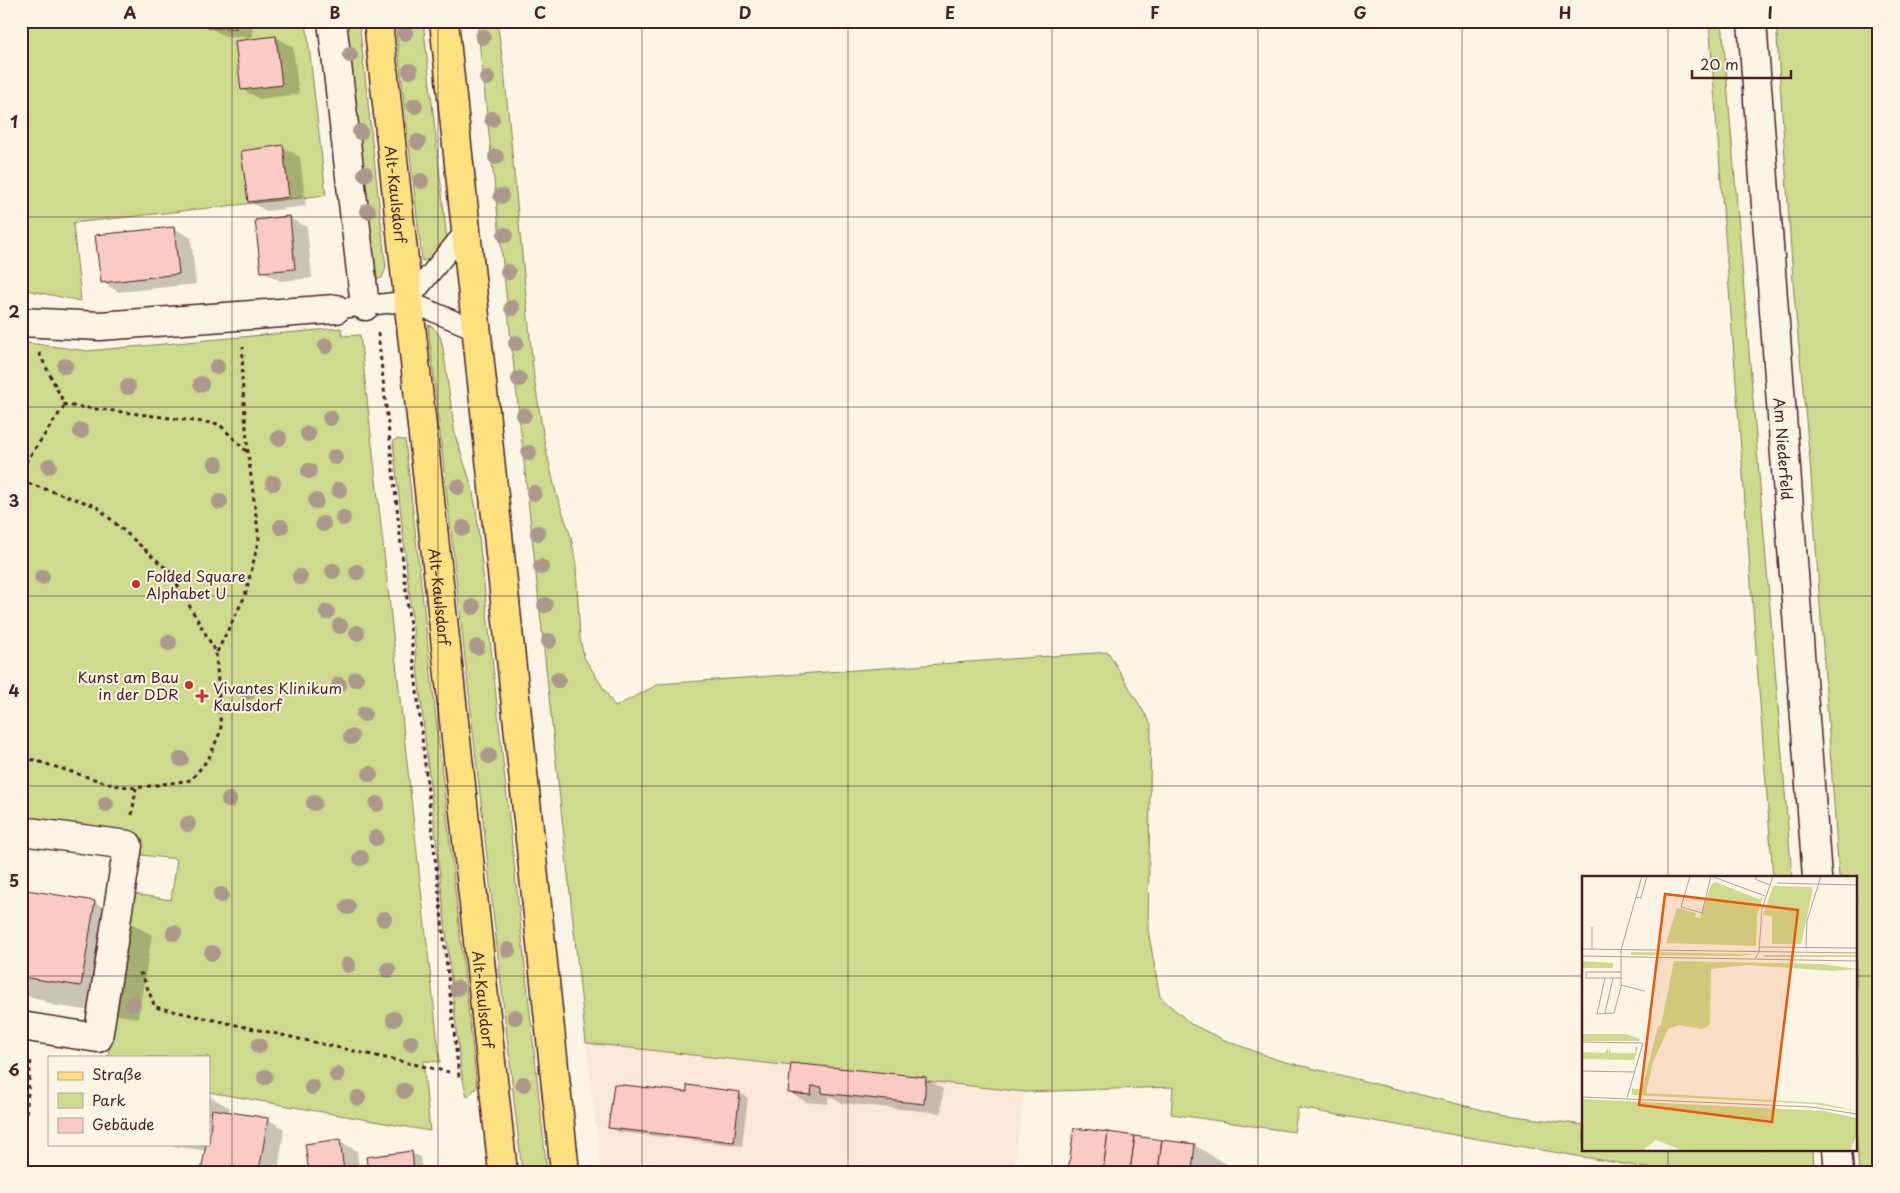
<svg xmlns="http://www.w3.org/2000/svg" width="1900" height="1193" font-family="'Playpen Sans',sans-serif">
<rect width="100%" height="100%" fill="#fcf5e5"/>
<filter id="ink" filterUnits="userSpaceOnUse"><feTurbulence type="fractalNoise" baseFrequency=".02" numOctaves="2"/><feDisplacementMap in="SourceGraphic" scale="10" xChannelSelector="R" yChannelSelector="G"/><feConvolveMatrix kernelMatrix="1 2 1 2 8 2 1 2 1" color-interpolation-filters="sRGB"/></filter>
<g filter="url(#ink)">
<polygon fill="#fbe8db" points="586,1043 1025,1092 1013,1172 601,1172"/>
<g fill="#cedb8e" stroke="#8c7d5c">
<polygon points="21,21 306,21 326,195 73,223 81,301 21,289"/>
<polygon points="342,21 359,21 386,268 382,278 373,280"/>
<polygon points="395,21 423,21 447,240 429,259 422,261"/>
<polygon points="477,21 497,21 504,70 534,378 545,445 556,493 571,537 576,566 580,639 584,657 615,707 659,684 1108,652 1151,724 1148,930 1160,997 1191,1024 1222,1039 1278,1060 1499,1114 1584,1125 1584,1149 1813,1149 1814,1172 1670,1172 1298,1108 1294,1132 1171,1114 1173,1087 1025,1092 586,1043"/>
<polygon points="1709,21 1722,21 1792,877 1773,877"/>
<polygon points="1776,21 1879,21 1879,1172 1859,1172 1856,1130 1856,877 1839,877 1810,462 1794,295"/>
<polygon points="428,325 432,326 440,336 443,348 455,435 472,487 476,509 547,1172 522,1172"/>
<polygon points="341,328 342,336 360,335 440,1062 423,1061 430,1131 209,1092 209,1057 108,1057 134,894 171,900 177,859 141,855 143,839 21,821 21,342 87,351"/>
<polygon points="397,439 405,440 477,1087 467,1097 461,1071 393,441"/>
</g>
<g fill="#0003">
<polygon points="209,21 282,21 282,24 252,23 253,37 226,37 209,27"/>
<polygon points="276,37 293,47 299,94 259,99 242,89"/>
<polygon points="283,147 300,157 306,206 266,211 249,201"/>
<polygon points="289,218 307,227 312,278 280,281 262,271"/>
<polygon points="174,228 191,238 196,284 119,292 102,282"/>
<polygon points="21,890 94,902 152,935 138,1018 52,1005 41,999 21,995"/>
<polygon points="792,1065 926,1079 943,1089 941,1113 841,1103 829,1096 828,1104 806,1102 789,1092"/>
<polygon points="688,1093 740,1093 748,1098 742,1146 618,1132 610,1127"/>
<polygon points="209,1096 230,1108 229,1113 267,1119 284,1129 278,1172 203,1172 206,1151 159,1144 209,1144"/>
<polygon points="339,1141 357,1151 359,1172 310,1172"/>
<polygon points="1194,1145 1240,1172 1069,1172"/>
<polygon points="412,1153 420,1157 422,1172 369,1172"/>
</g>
<g fill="#facac4" stroke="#4a1f2b">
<rect x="208" y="21" width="28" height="7"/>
<polygon points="276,36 282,85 241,90 235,41"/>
<polygon points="283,145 289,197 248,202 241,151"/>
<polygon points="290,216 295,269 261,272 255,220"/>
<polygon points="174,227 179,274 101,283 95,235"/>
<polygon points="21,889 95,901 81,986 21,977"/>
<polygon points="791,1063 926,1077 924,1104 822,1093 822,1087 812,1086 811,1095 788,1093"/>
<polygon points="614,1084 687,1092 687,1085 740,1092 734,1142 608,1128"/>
<polygon points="212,1109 268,1118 259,1172 201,1172 206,1144 209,1144"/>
<polygon points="1074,1128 1108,1132 1103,1172 1068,1172"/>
<polygon points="1108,1132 1135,1136 1130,1172 1103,1172"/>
<polygon points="1135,1136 1162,1140 1158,1172 1130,1172"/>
<polygon points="340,1139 344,1172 309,1172 305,1144"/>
<polygon points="1162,1140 1195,1144 1192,1172 1158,1172"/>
<polygon points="412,1151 414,1172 368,1172 366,1157"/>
</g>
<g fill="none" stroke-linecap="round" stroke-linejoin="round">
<g stroke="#4a1f2b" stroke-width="22">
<g id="service">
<polyline points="408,301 466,230"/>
<polyline points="336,309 408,301 476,330"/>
</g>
</g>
<g stroke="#4a1f2b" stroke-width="31">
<g id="minor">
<polyline points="332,21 365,306"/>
<polyline points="21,322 100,326 336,309"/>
<polyline points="21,831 128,845 98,1038 21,1026"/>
</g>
</g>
<g stroke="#4a1f2b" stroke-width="31">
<g id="tertiary">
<path id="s1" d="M1752,21L1817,877"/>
<polyline points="1837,1149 1839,1172"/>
</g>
</g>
<g stroke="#4a1f2b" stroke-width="31">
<g id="primary">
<path id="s2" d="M378,21L503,1172"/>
<polyline points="444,21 565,1172"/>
</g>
</g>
<g stroke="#4a1f2b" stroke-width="3" stroke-dasharray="4 4" stroke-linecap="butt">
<polyline points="378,333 459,1077"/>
<polyline points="39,353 65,405 219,424 248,453"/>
<polyline points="21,469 65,405"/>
<polyline points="21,481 96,506 170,572 216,652 221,730 209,758 191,780 136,788 113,785 21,756"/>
<polyline points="217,652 245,596 259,539 248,453 242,378 243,347"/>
<polyline points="132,815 136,788"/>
<polyline points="139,974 142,974 155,1007 449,1072"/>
<polyline points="21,1118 26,1115 31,1059"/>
</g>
<use href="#service" stroke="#fcf5e5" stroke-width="19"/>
<use href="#minor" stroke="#fcf5e5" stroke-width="28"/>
<use href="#tertiary" stroke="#fcf5e5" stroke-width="28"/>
<use href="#primary" stroke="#fde080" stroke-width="28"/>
</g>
<g fill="#ac998c">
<circle cx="405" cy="33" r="8"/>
<circle cx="483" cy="37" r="8"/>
<circle cx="350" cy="55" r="8"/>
<circle cx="410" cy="71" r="8"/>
<circle cx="487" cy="78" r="8"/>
<circle cx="415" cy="106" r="8"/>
<circle cx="492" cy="119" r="8"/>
<circle cx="360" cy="132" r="8"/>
<circle cx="418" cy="142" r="8"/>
<circle cx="496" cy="157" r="8"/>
<circle cx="365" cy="174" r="8"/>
<circle cx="421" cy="181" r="8"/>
<circle cx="501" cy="196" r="8"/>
<circle cx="368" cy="211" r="8"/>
<circle cx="505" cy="235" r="8"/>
<circle cx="508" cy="272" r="8"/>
<circle cx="512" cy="308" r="8"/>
<circle cx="516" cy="343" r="8"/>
<circle cx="326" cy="346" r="8"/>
<circle cx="65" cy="366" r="8"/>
<circle cx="217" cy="367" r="8"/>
<circle cx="519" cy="379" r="8"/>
<circle cx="201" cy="384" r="8"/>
<circle cx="128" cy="387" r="8"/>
<circle cx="524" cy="415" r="8"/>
<circle cx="330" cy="418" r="8"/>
<circle cx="81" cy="431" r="8"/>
<circle cx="308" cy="434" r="8"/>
<circle cx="279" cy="438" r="8"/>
<circle cx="529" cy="453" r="8"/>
<circle cx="335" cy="457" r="8"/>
<circle cx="216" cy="464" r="8"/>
<circle cx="49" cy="466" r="8"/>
<circle cx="309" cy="471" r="8"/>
<circle cx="273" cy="483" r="8"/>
<circle cx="458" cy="487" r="8"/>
<circle cx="339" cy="490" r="8"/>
<circle cx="534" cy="493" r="8"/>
<circle cx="316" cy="501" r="8"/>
<circle cx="220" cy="502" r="8"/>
<circle cx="343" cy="518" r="8"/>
<circle cx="323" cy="524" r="8"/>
<circle cx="281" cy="527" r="8"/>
<circle cx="463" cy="528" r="8"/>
<circle cx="538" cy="533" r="8"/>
<circle cx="541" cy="567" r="8"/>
<circle cx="333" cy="571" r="8"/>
<circle cx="357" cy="572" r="8"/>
<circle cx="42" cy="577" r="8"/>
<circle cx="300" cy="577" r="8"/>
<circle cx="545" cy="605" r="8"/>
<circle cx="473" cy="607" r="8"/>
<circle cx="327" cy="612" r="8"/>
<circle cx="340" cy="626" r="8"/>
<circle cx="357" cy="633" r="8"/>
<circle cx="549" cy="641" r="8"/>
<circle cx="169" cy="643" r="8"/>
<circle cx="477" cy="647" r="8"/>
<circle cx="356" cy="679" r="8"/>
<circle cx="558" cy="680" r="8"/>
<circle cx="339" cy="685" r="8"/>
<circle cx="248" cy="692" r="8"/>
<circle cx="364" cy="714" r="8"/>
<circle cx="351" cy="737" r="8"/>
<circle cx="489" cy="756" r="8"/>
<circle cx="181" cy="759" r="8"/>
<circle cx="370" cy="774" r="8"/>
<circle cx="229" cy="800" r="8"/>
<circle cx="314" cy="803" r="8"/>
<circle cx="106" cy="804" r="8"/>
<circle cx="377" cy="804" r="8"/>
<circle cx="188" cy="824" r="8"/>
<circle cx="376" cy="838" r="8"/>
<circle cx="361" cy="858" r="8"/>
<circle cx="221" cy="895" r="8"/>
<circle cx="348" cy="907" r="8"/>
<circle cx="384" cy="919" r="8"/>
<circle cx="174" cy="933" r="8"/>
<circle cx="508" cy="950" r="8"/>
<circle cx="212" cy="953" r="8"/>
<circle cx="348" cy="965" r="8"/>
<circle cx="388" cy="970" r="8"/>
<circle cx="457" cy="988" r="8"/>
<circle cx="133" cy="1004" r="8"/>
<circle cx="515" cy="1017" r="8"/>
<circle cx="394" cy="1019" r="8"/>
<circle cx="411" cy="1043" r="8"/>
<circle cx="259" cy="1046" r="8"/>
<circle cx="337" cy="1075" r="8"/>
<circle cx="265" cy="1077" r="8"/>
<circle cx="523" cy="1084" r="8"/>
<circle cx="312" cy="1087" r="8"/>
<circle cx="404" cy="1091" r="8"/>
<circle cx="358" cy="1098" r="8"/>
</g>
</g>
<path fill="none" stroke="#4a1f2b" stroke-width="1" stroke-opacity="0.55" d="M232,21V1172M438,21V1172M642,21V1172M848,21V1172M1052,21V1172M1258,21V1172M1462,21V1172M1668,21V877M21,217H1879M21,407H1879M21,596H1879M21,786H1879M21,976H1584M1856,976H1879M1668,1149V1172"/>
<g fill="#c8321e" stroke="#fcf5e5" stroke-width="2">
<circle cx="136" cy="584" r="5"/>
<circle cx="189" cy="685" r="5"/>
<path d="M199.5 688.5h5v5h5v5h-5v5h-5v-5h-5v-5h5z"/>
</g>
<g text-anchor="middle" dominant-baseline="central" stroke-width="4" stroke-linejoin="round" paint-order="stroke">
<g font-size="15" fill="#4a1f2b" stroke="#fcf5e5">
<text stroke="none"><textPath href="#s2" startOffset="174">Alt-Kaulsdorf</textPath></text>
<text stroke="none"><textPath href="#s1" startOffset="429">Am Niederfeld</textPath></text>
<text stroke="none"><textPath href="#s2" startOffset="579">Alt-Kaulsdorf</textPath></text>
<text stroke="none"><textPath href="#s2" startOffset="984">Alt-Kaulsdorf</textPath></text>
</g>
<g font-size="15" fill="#4a1f2b" stroke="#fcf5e5" text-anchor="start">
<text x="146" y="575">Folded Square<tspan x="146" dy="17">Alphabet U</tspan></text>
<text x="179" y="676" text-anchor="end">Kunst am Bau<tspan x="179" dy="17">in der DDR</tspan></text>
<text x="213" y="687">Vivantes Klinikum<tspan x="213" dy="17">Kaulsdorf</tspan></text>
</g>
</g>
<g transform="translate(1582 876)">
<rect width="275" height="275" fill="#fcf5e5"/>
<path d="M133,6L177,23L181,21L175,39L174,70L84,67L95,32L114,37L113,41L118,42L129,9ZM191,10L229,11L231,13L219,68H190V40L181,39ZM49,76L174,78L155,80L49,79ZM181,79H275V81H183ZM0,85L31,87V92H0ZM92,85L240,88L275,93L251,95L166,89L129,93L128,149L120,153L97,149L86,153L71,186L64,217L240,227L275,235L232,228L50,219V212L60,214L76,150H79ZM0,158H44L58,163L57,165H0ZM53,171H56L52,184L0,183V176L23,177L26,172V181L27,172L29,177H53ZM0,223L242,235L275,242V259L268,275H102L74,264L60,275H0Z" fill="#cedb8e"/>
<path fill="none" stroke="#b59f9b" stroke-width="1" d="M108,0L99,31L120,37L129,0L183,20M175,0L173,3L188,9M195,7L275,9M54,21L59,22L65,0M177,71L275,72M0,73L275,77M10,73V51M224,73L225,45L239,0M0,80L275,85M173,83L177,76L180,33L191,0M23,102L15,138L32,137L39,111V74L60,0M39,102H4V96H39M39,109L63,115M23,137L31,102M0,166L61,167L45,222M0,195L52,196M0,221L229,231L275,238"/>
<path fill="#e8590c" fill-opacity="0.15" stroke="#e8590c" stroke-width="2.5" d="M83,18L216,34L190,246L57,229Z"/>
<rect width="275" height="275" fill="none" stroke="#4a1f2b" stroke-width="2.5"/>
</g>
<rect width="1900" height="1193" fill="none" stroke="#fcf5e5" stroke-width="55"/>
<rect x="48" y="1056" width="162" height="90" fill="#fcf5e5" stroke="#b59f9b"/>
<rect x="58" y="1072" width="25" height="8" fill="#fde080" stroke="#b59f9b"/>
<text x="92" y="1080" font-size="15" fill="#4a1f2b">Straße</text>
<rect x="58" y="1093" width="25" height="15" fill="#cedb8e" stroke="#b59f9b"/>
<text x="92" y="1106" font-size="15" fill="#4a1f2b">Park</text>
<rect x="58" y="1118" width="25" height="15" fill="#facac4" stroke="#b59f9b"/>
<text x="92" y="1130" font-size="15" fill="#4a1f2b">Gebäude</text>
<path d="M1692 70v8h99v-8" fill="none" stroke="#4a1f2b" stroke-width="2.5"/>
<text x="1700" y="70" font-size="15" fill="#4a1f2b" stroke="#fcf5e5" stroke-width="4" paint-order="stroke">20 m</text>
<rect x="28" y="28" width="1844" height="1138" fill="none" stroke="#4a1f2b" stroke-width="2"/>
<g font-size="16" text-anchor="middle" font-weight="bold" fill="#4a1f2b">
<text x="130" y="19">A</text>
<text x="335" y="19">B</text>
<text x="540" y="19">C</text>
<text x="745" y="19">D</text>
<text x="950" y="19">E</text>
<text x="1155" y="19">F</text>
<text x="1360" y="19">G</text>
<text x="1565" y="19">H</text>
<text x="1770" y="19">I</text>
<text x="14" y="128">1</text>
<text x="14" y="318">2</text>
<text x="14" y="507">3</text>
<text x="14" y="697">4</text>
<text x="14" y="887">5</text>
<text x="14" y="1076">6</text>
</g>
</svg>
